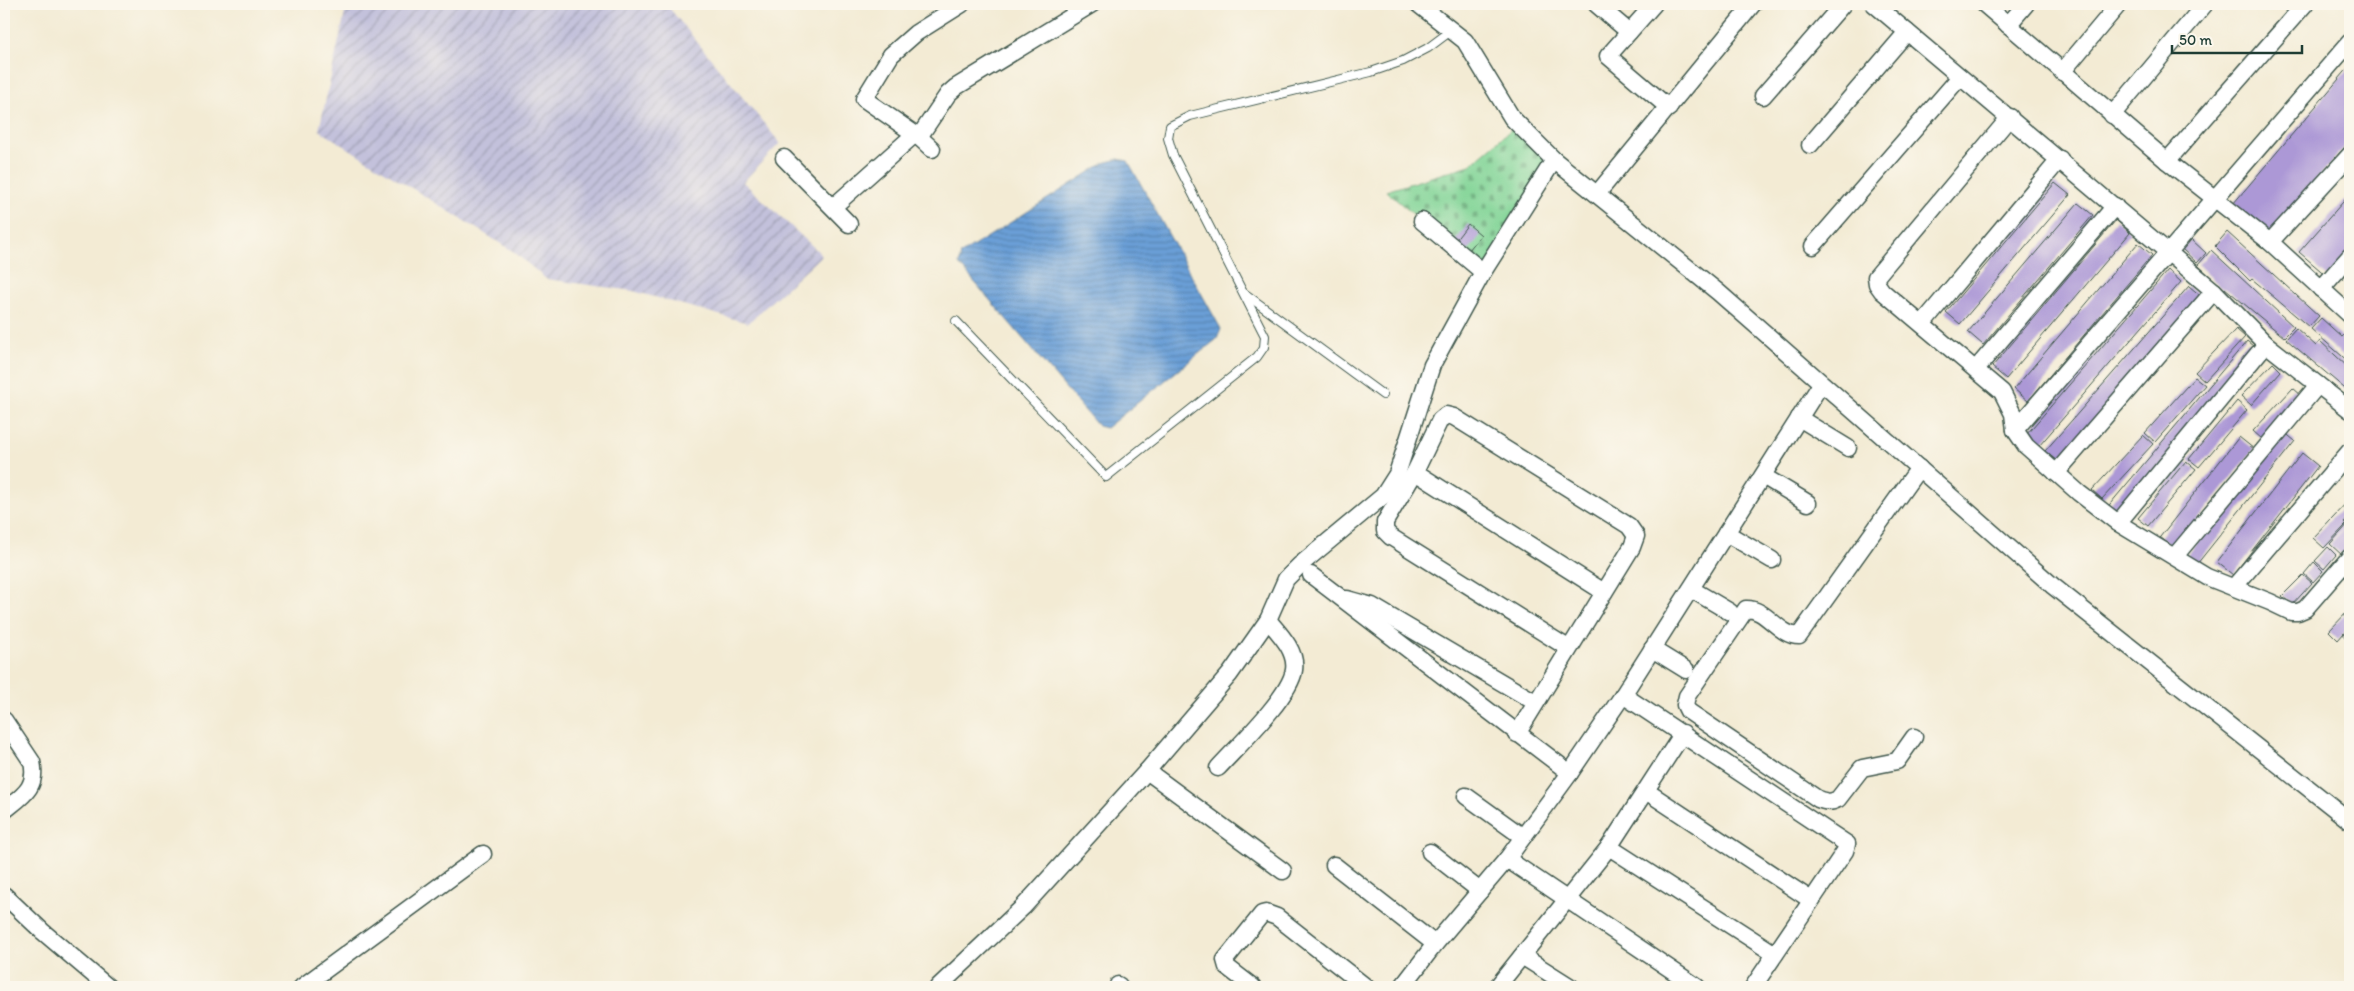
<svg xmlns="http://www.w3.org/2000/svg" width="2354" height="991" font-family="Itim,sans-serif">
<defs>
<pattern id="industrial-furrows" width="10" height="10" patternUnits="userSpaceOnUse" patternTransform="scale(1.25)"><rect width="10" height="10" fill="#c3c1db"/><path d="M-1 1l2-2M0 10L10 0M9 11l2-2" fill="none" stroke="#9e9eb2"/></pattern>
<pattern id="cemetery-stones" width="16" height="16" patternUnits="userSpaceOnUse" patternTransform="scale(1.25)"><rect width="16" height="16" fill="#81d496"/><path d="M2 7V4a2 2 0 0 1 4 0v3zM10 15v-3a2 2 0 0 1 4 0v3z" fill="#69ad7b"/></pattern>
<pattern id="water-rules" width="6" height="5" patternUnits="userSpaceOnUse" patternTransform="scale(1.25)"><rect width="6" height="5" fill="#6a9fd7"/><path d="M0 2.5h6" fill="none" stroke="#5783af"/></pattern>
</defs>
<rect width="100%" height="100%" fill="#fbf7ec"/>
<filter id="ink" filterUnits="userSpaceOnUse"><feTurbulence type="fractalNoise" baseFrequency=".02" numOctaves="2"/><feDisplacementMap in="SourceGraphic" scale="10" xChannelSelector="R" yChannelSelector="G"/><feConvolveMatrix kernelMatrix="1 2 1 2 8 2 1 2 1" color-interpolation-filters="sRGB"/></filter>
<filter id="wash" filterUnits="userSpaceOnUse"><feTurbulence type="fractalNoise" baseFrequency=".0096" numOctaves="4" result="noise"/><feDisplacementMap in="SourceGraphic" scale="20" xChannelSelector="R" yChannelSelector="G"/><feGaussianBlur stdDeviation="1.12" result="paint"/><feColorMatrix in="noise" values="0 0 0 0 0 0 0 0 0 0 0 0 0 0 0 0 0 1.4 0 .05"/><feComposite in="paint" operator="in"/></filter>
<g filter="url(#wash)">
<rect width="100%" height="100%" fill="#f3ebd4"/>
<polygon fill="url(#industrial-furrows)" points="347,4 666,4 780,143 743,182 822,255 748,323 633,291 546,279 514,252 319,130"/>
<polygon fill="url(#cemetery-stones)" stroke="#508865" points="1514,127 1556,164 1486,276 1386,191 1470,165"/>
<polygon fill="url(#water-rules)" stroke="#446e86" points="1118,159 1128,161 1221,329 1217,339 1106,428 1098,426 959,264 961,254 1104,163"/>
<g id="blocks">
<g fill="#ac98d6">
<polygon points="2350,66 2350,141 2268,235 2233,204"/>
<polygon points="2055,183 2070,195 1960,324 1946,312"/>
<polygon points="2350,194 2350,252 2328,277 2299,252"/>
<polygon points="2078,203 2093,215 1983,345 1968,332"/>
<polygon points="2116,220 2130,233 2006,379 1992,367"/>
<polygon points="1468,224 1481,235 1465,255 1452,245"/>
<polygon points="2227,232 2319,316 2309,327 2269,293 2252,279 2250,281 2215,246"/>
<polygon points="2191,239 2206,253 2197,263 2182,249"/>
<polygon points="2138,243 2152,255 2028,401 2014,389"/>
<polygon points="2211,250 2294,327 2284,337 2225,288 2224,290 2198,265"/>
<polygon points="2168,270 2181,282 2039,446 2026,435"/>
<polygon points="2189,286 2202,297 2058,462 2045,451"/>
<polygon points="2321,318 2342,337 2347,332 2350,336 2350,363 2311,329"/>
<polygon points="2296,328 2316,346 2320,341 2350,369 2350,393 2286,339"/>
<polygon points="2236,329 2245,337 2205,381 2195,372"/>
<polygon points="2247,341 2260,352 2118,520 2105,510"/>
<polygon points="2273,363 2281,371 2251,405 2241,396"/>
<polygon points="2195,377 2205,385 2155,442 2145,433"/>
<polygon points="2293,388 2302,396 2262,439 2253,431"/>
<polygon points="2237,401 2247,410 2199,467 2189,459"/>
<polygon points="2283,431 2295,441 2197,564 2186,556"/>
<polygon points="2143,435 2153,444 2102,499 2092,490"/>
<polygon points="2239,437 2254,449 2175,549 2160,537"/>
<polygon points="2302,453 2318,466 2233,575 2217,562"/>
<polygon points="2186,461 2196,469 2148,526 2138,518"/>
<polygon points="2350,499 2350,517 2344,523 2346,525 2324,548 2313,538"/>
<polygon points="2350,522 2350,548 2343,556 2330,544"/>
<polygon points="2328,547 2336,555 2324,569 2315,561"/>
<polygon points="2314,562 2323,571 2313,582 2304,574"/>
<polygon points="2303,575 2312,583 2292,605 2282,596"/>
<polygon points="2350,609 2350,626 2338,640 2329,631"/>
<polygon points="2350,629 2350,642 2344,636"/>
</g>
</g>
</g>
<g filter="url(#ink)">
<use href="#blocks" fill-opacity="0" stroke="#3f574c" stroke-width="1"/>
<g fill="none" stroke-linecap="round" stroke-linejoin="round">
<g stroke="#3f574c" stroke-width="10">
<g id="service">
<polyline points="1244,293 1383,395"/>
<polyline points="956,321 1106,477 1257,357 1264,347 1265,336 1173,155 1168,138 1170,126 1190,116 1371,72 1403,61 1428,48 1452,30"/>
</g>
</g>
<g stroke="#3f574c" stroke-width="19">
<g id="minor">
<polyline points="1418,4 1465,41 1512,118 1554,160 1718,292 2053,586 2350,821"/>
<polyline points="1596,4 1629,32"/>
<polyline points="1654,4 1608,56 1669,108"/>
<polyline points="1874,4 2214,291 2266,344 2350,410"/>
<polyline points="1984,4 2167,161 2270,242 2350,315"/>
<polyline points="2008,25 2026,4"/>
<polyline points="2062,72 2119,4"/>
<polyline points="1763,96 1843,4"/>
<polyline points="2112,115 2205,4"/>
<polyline points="2010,117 1876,277 1877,284 1882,291 2002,392 2013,414 2015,430 2026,446 2079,493 2118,523 2207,577 2270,602 2291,612 2298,612 2305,609 2350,557"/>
<polyline points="919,137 948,94 956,87 1092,4"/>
<polyline points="1810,145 1907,32"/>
<polyline points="932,149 919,137 864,99 891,55 916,33 962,4"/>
<polyline points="784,158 849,224"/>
<polyline points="2167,161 2305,4"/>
<polyline points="1597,194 1753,4"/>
<polyline points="833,207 915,134"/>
<polyline points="1422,221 1483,272"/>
<polyline points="2270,242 2350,155"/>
<polyline points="1813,246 1960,77"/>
<polyline points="2321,289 2350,256"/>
<polyline points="1922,324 2060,159"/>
<polyline points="1976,369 2115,206"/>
<polyline points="1799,418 1848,448"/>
<polyline points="2015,430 2350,42"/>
<polyline points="1415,472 1604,592"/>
<polyline points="2056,473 2214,291"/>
<polyline points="1763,476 1808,503"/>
<polyline points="2118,523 2266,344"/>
<polyline points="1726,533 1772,560"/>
<polyline points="2175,556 2318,385"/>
<polyline points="1311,575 1570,773"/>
<polyline points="2234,587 2350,451"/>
<polyline points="1691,589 1730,612"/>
<polyline points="1347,599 1372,606 1535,702"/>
<polyline points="1652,649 1686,670"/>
<polyline points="1623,695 1847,844 1845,851 1753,987"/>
<path d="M4,720L32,762C38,788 22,796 4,811"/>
<polyline points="1517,734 1632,547 1636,536 1629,526 1454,417 1446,415 1440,420 1415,472 1385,522 1385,531 1391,537 1568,648"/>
<path d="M1914,737L1897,761L1862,768L1838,799C1831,803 1826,802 1818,799L1688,711L1685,705L1687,696L1746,609C1766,608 1779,636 1799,636L1919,468"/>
<path d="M1218,768C1237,747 1290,697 1294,670C1297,651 1279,633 1268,620"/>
<polyline points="1147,771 1283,871"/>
<polyline points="1646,791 1811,900"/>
<polyline points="1466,796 1523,837"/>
<polyline points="1609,847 1775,954"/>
<polyline points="1430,852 1480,891"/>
<polyline points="1507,859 1697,987"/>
<polyline points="1334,865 1435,944"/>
<polyline points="4,895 42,931 108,987"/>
<polyline points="1522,956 1571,987"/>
<polyline points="1118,985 1120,987"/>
<polyline points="302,987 483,854"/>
<polyline points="938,987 1023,907 1147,771 1230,674 1268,620 1286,579 1300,565 1383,496 1397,474 1432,365 1483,272 1554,160"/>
<polyline points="1253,987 1227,967 1225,960 1262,914 1266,913 1277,917 1366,987"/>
<polyline points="1402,987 1435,944 1507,859 1570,773 1623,695 1821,384"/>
<polyline points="1497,987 1609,847 1683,733"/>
</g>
</g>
<use href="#service" stroke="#fff" stroke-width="8"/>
<use href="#minor" stroke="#fff" stroke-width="16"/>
</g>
</g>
<rect width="2354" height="991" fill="none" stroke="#fbf7ec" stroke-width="20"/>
<path d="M2172 45v8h130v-8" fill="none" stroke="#1f3d34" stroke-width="2.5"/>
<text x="2179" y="45" font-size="15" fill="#1f3d34" stroke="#fbf7ec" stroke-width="4" paint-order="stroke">50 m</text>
</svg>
